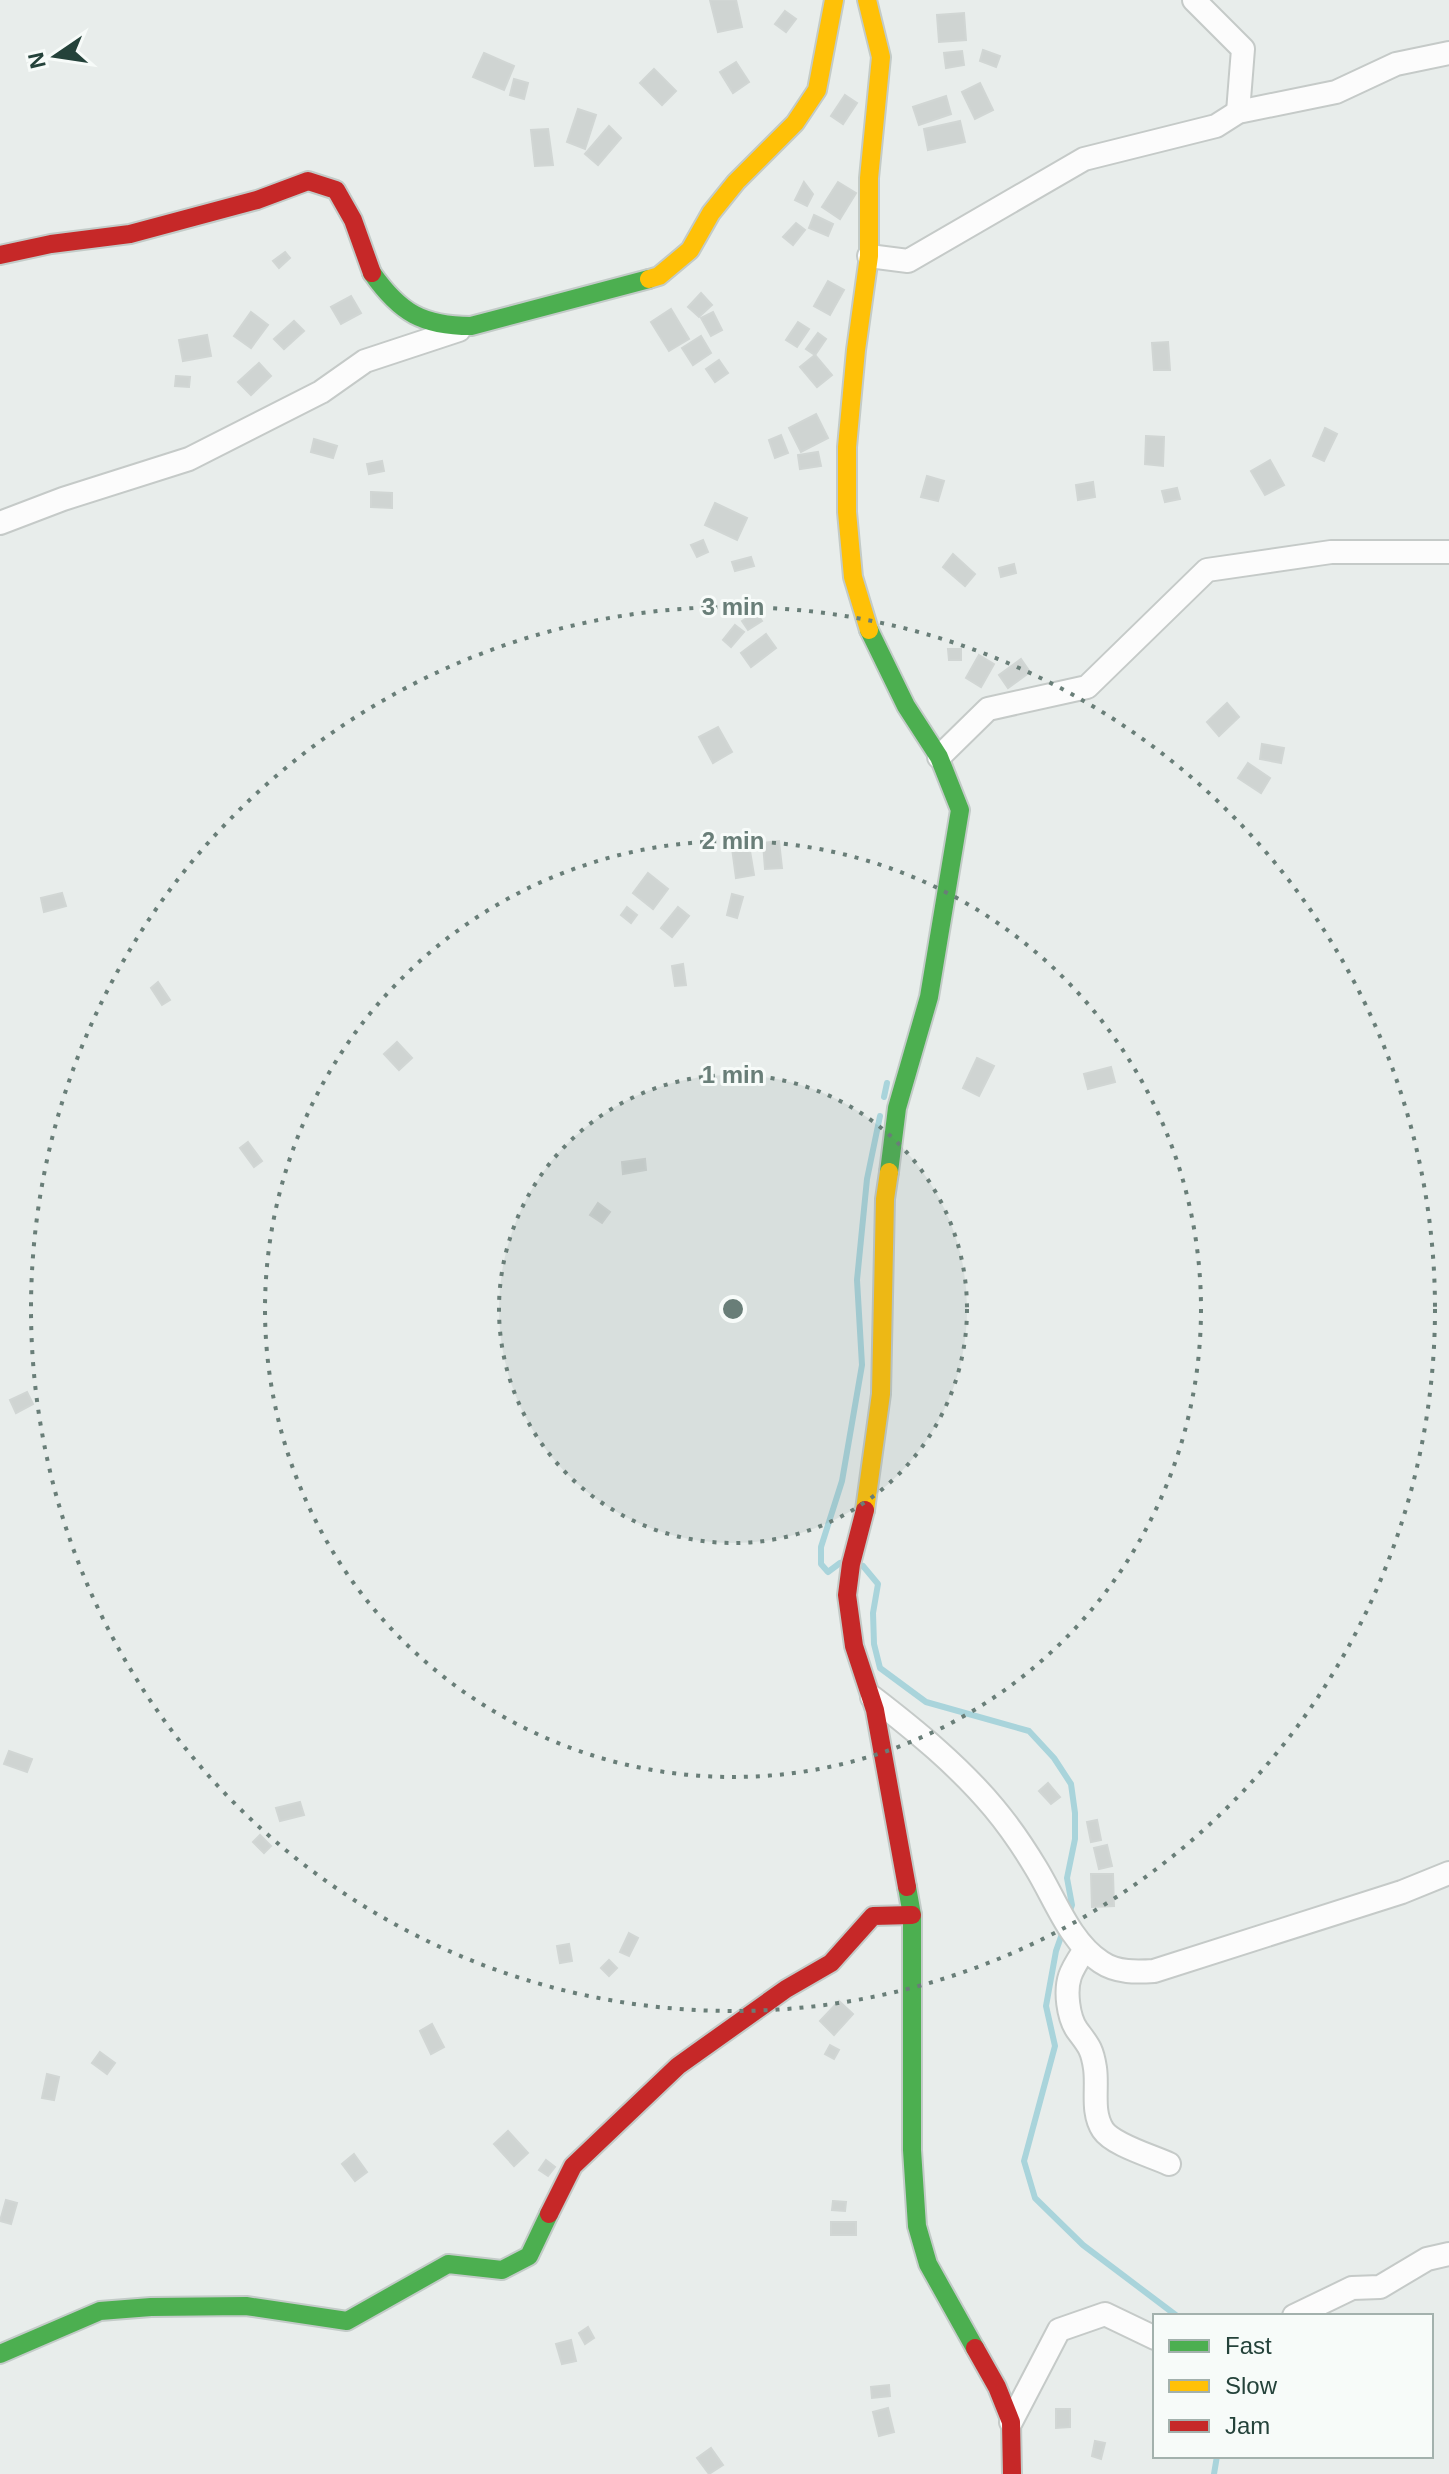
<svg xmlns="http://www.w3.org/2000/svg" width="1449" height="2474" font-family="Arial,sans-serif">
<rect width="100%" height="100%" fill="#e8edeb"/>
<g fill="none" stroke-linecap="round" stroke-linejoin="round">
<g stroke="#a9d4db" stroke-width="6">
<polyline points="884,1097 887,1083"/>
<polyline points="840,1563 828,1572 821,1564 821,1547 842,1481 862,1365 857,1280 867,1179 880,1116"/>
<polyline points="863,1566 878,1584 873,1613 874,1644 880,1668 926,1702 1029,1731 1054,1758 1071,1784 1075,1813 1075,1839 1067,1878 1072,1905 1069,1913"/>
<polyline points="1063,1931 1056,1951 1046,2006 1055,2046 1024,2161 1035,2198 1083,2245 1177,2316"/>
<polyline points="1214,2474 1217,2456"/>
</g>
</g>
<g fill="#cfd4d2" stroke="#d1d6d4" stroke-width="2">
<polygon points="710,0 736,0 742,27 718,32"/>
<polygon points="785,11 796,19 786,32 775,24"/>
<polygon points="964,13 966,40 939,42 937,15"/>
<polygon points="983,50 1000,56 996,67 980,61"/>
<polygon points="962,51 964,65 946,68 944,53"/>
<polygon points="484,53 514,66 504,90 473,77"/>
<polygon points="736,62 749,82 733,93 720,72"/>
<polygon points="654,69 676,91 662,105 640,83"/>
<polygon points="514,79 528,83 524,99 510,95"/>
<polygon points="980,83 993,110 975,119 962,92"/>
<polygon points="845,95 857,103 843,124 831,116"/>
<polygon points="946,96 951,114 919,125 913,107"/>
<polygon points="578,109 596,115 585,149 567,142"/>
<polygon points="960,121 965,142 928,150 924,129"/>
<polygon points="609,126 621,138 598,165 585,154"/>
<polygon points="548,129 553,165 535,166 531,130"/>
<polygon points="804,182 813,194 807,206 795,200"/>
<polygon points="838,182 856,193 840,219 822,207"/>
<polygon points="814,215 833,224 828,236 809,228"/>
<polygon points="796,223 805,230 793,245 783,237"/>
<polygon points="285,252 290,258 279,268 273,261"/>
<polygon points="828,281 844,290 830,315 814,306"/>
<polygon points="701,293 712,305 699,317 688,307"/>
<polygon points="351,296 361,313 341,324 331,307"/>
<polygon points="671,309 689,339 669,351 651,322"/>
<polygon points="251,312 268,325 251,348 234,336"/>
<polygon points="713,312 722,330 711,336 701,318"/>
<polygon points="294,321 304,331 284,349 274,339"/>
<polygon points="798,322 809,329 797,347 786,340"/>
<polygon points="818,333 826,339 815,355 806,349"/>
<polygon points="207,335 211,356 183,361 179,340"/>
<polygon points="701,336 711,353 693,365 682,348"/>
<polygon points="1168,342 1170,370 1154,370 1152,343"/>
<polygon points="815,355 832,375 817,387 800,367"/>
<polygon points="719,360 728,373 715,382 706,369"/>
<polygon points="259,363 271,376 251,395 238,382"/>
<polygon points="176,376 190,377 189,387 175,386"/>
<polygon points="816,414 828,438 801,452 789,428"/>
<polygon points="1325,428 1337,434 1324,461 1313,456"/>
<polygon points="781,435 788,453 775,458 769,440"/>
<polygon points="1146,436 1164,437 1163,466 1145,464"/>
<polygon points="314,439 337,446 333,458 311,452"/>
<polygon points="818,452 821,466 800,469 798,455"/>
<polygon points="1270,460 1284,485 1265,495 1251,471"/>
<polygon points="382,461 384,471 369,474 367,464"/>
<polygon points="927,476 944,481 938,501 921,497"/>
<polygon points="1093,482 1095,497 1078,500 1076,485"/>
<polygon points="1177,488 1180,499 1165,502 1162,491"/>
<polygon points="371,492 392,493 392,508 371,507"/>
<polygon points="715,503 747,518 737,540 705,525"/>
<polygon points="703,540 708,552 697,557 691,545"/>
<polygon points="953,554 975,574 965,586 943,567"/>
<polygon points="751,557 754,566 735,571 732,562"/>
<polygon points="1014,564 1016,573 1001,577 999,568"/>
<polygon points="756,612 762,621 748,630 742,621"/>
<polygon points="735,625 744,632 731,647 723,640"/>
<polygon points="766,634 776,648 751,667 741,653"/>
<polygon points="948,649 961,649 961,660 949,660"/>
<polygon points="979,655 994,664 981,687 966,678"/>
<polygon points="1021,659 1030,672 1008,688 999,675"/>
<polygon points="1227,703 1239,717 1219,736 1207,722"/>
<polygon points="718,727 732,752 713,763 699,737"/>
<polygon points="1262,744 1284,748 1281,763 1260,759"/>
<polygon points="1248,763 1270,778 1261,793 1238,778"/>
<polygon points="779,841 782,868 765,869 763,843"/>
<polygon points="749,845 754,875 736,878 732,848"/>
<polygon points="648,873 668,889 653,909 633,893"/>
<polygon points="62,893 66,906 44,912 41,898"/>
<polygon points="732,894 743,897 737,918 727,915"/>
<polygon points="627,907 637,915 631,923 621,915"/>
<polygon points="678,907 689,916 672,937 661,928"/>
<polygon points="683,964 686,985 675,986 672,966"/>
<polygon points="158,982 170,1000 162,1005 151,988"/>
<polygon points="397,1042 412,1058 399,1070 384,1054"/>
<polygon points="977,1058 994,1066 979,1096 963,1088"/>
<polygon points="1111,1067 1115,1082 1088,1089 1084,1074"/>
<polygon points="248,1142 262,1161 254,1167 240,1148"/>
<polygon points="645,1159 646,1170 623,1174 622,1162"/>
<polygon points="598,1203 610,1212 602,1223 590,1215"/>
<polygon points="27,1392 33,1404 16,1413 10,1400"/>
<polygon points="9,1751 32,1759 27,1772 4,1764"/>
<polygon points="1048,1783 1060,1797 1051,1804 1039,1791"/>
<polygon points="300,1802 304,1815 280,1821 276,1808"/>
<polygon points="1097,1820 1101,1840 1091,1842 1087,1822"/>
<polygon points="260,1835 271,1846 264,1853 253,1842"/>
<polygon points="1107,1845 1112,1866 1099,1869 1094,1848"/>
<polygon points="1091,1874 1113,1874 1114,1906 1092,1907"/>
<polygon points="629,1933 638,1938 629,1956 620,1952"/>
<polygon points="569,1944 572,1961 560,1963 557,1946"/>
<polygon points="609,1960 617,1968 609,1976 601,1968"/>
<polygon points="839,2001 853,2014 834,2035 820,2021"/>
<polygon points="432,2024 444,2047 431,2054 420,2031"/>
<polygon points="830,2045 839,2050 834,2059 825,2054"/>
<polygon points="100,2052 115,2063 107,2074 92,2063"/>
<polygon points="47,2074 59,2077 54,2100 42,2098"/>
<polygon points="508,2131 528,2153 514,2166 494,2144"/>
<polygon points="354,2154 367,2172 355,2181 342,2164"/>
<polygon points="546,2160 555,2167 548,2176 539,2170"/>
<polygon points="6,2200 17,2203 11,2224 0,2221"/>
<polygon points="833,2201 846,2202 845,2211 832,2210"/>
<rect x="831" y="2222" width="25" height="13"/>
<polygon points="588,2327 594,2338 585,2344 579,2333"/>
<polygon points="571,2340 576,2361 562,2364 556,2344"/>
<polygon points="889,2385 890,2396 872,2398 871,2387"/>
<polygon points="888,2408 894,2432 879,2436 873,2412"/>
<polygon points="1056,2409 1070,2409 1070,2427 1056,2428"/>
<polygon points="1095,2441 1105,2443 1101,2459 1092,2456"/>
<polygon points="711,2448 723,2465 709,2474 697,2458"/>
</g>
<g fill="none" stroke-linecap="round" stroke-linejoin="round">
<g stroke="#c5cac8" stroke-width="26">
<g id="street">
<polyline points="1194,0 1243,49 1238,112"/>
<polyline points="869,256 908,261 1084,159 1216,126 1238,112 1336,92 1396,64 1449,53"/>
<polyline points="0,523 63,499 189,459 321,392 365,361 459,330"/>
<polyline points="939,757 988,709 1087,687 1207,570 1331,552 1449,552"/>
<path d="M872,1697C915,1730 959,1766 994,1808C1009,1826 1024,1848 1036,1868C1055,1899 1070,1942 1101,1962C1117,1973 1137,1972 1154,1971L1402,1892L1449,1873"/>
<path d="M1085,1949C1080,1957 1073,1967 1070,1976C1065,1991 1068,2017 1077,2030C1088,2045 1092,2048 1095,2068C1098,2088 1091,2112 1103,2130C1113,2145 1152,2156 1169,2164"/>
<polyline points="1294,2316 1352,2288 1380,2287 1427,2259 1449,2254"/>
<polyline points="1011,2422 1059,2330 1105,2314 1155,2338"/>
</g>
</g>
<g stroke="#c3cbc8" stroke-width="22">
<g id="fast">
<path d="M372,273C400,313 423,326 471,326L649,279"/>
<polyline points="869,630 906,706 939,757 960,810 929,997 897,1108 889,1172"/>
<polyline points="907,1887 912,1915 912,2150 917,2226 928,2264 975,2348"/>
<polyline points="0,2354 100,2311 151,2307 246,2306 347,2321 448,2264 502,2270 529,2256 549,2214"/>
</g>
</g>
<g stroke="#c3cbc8" stroke-width="22">
<g id="slow">
<polyline points="867,0 881,57 869,178 869,256 856,350 847,447 847,512 853,577 869,630"/>
<polyline points="649,279 659,276 690,250 711,213 736,182 795,123 817,90 834,0"/>
<polyline points="865,1510 881,1394 885,1199 889,1172"/>
</g>
</g>
<g stroke="#c3cbc8" stroke-width="22">
<g id="jam">
<polyline points="0,255 51,244 130,234 257,200 308,181 336,190 353,220 372,273"/>
<polyline points="865,1510 851,1564 847,1595 854,1646 875,1710 907,1887"/>
<polyline points="549,2214 573,2166 678,2066 786,1989 831,1963 873,1916 912,1915"/>
<polyline points="975,2348 997,2387 1011,2422 1012,2474"/>
</g>
</g>
<use href="#street" stroke="#fcfcfc" stroke-width="22"/>
<use href="#fast" stroke="#4caf50" stroke-width="18"/>
<use href="#slow" stroke="#ffc107" stroke-width="18"/>
<use href="#jam" stroke="#c62828" stroke-width="18"/>
</g>
<circle cx="733" cy="1309" r="234" fill="#697e78" fill-opacity=".12"/>
<g fill="none" stroke="#697e78" stroke-width="4" stroke-dasharray="4 8">
<circle cx="733" cy="1309" r="234"/>
<circle cx="733" cy="1309" r="468"/>
<circle cx="733" cy="1309" r="702"/>
</g>
<circle cx="733" cy="1309" r="12" fill="#697e78" stroke="#f7fbf9" stroke-width="4"/>
<g font-size="24" text-anchor="middle" font-weight="bold" fill="#697e78" stroke="#f7fbf9" stroke-width="6" stroke-linejoin="round" paint-order="stroke">
<text x="733" y="615">3 min</text>
<text x="733" y="849">2 min</text>
<text x="733" y="1083">1 min</text>
</g>
<rect x="1153" y="2314" width="280" height="144" fill="#f7fbf9" stroke="#a3b1ad" stroke-width="2"/>
<rect x="1169" y="2340" width="40" height="12" fill="#4caf50" stroke="#a3b1ad" stroke-width="2"/>
<text x="1225" y="2354" font-size="24" fill="#24423a">Fast</text>
<rect x="1169" y="2380" width="40" height="12" fill="#ffc107" stroke="#a3b1ad" stroke-width="2"/>
<text x="1225" y="2394" font-size="24" fill="#24423a">Slow</text>
<rect x="1169" y="2420" width="40" height="12" fill="#c62828" stroke="#a3b1ad" stroke-width="2"/>
<text x="1225" y="2434" font-size="24" fill="#24423a">Jam</text>
<g transform="translate(56 56) rotate(257)" stroke="#f7fbf9" stroke-width="6" paint-order="stroke">
<path d="M0-6L14 30L0 20L-14 30Z" fill="#24423a"/>
<text y="-12" font-size="22" font-weight="bold" text-anchor="middle" fill="#24423a">N</text>
</g>
</svg>
